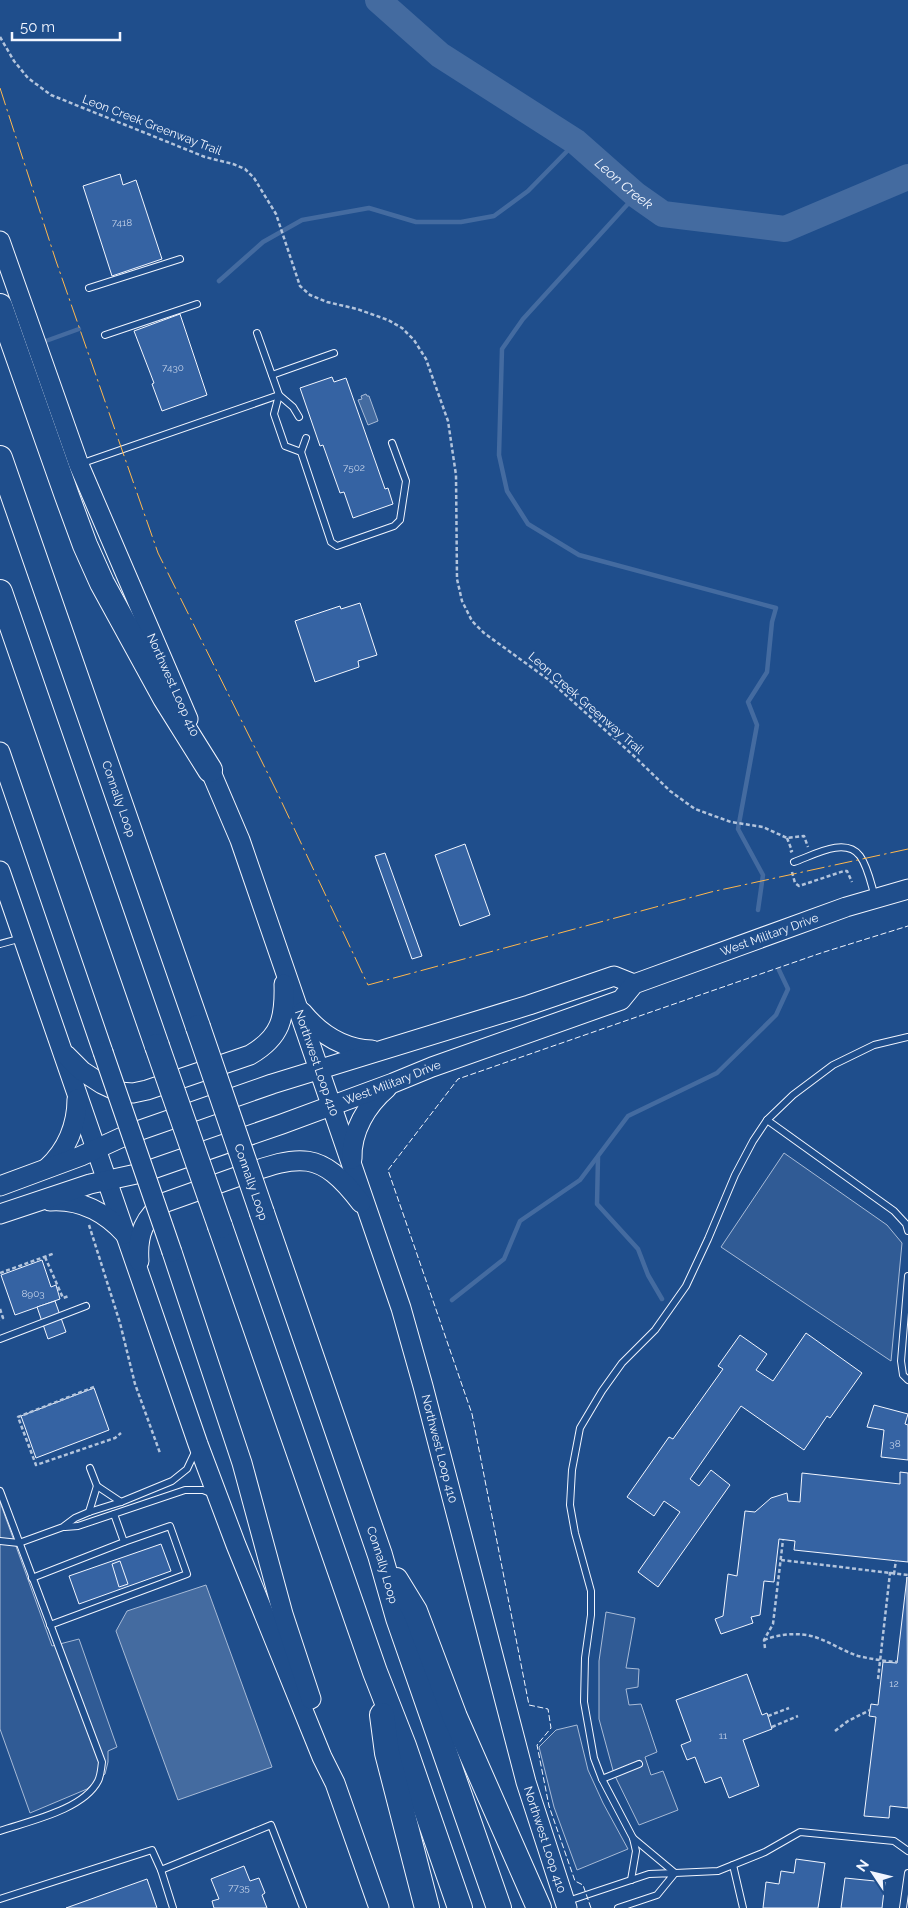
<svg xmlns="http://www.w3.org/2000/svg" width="908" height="1908" font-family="Raleway,sans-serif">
<rect width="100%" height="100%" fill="#1f4e8c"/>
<g fill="#305b95" stroke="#a8bbd7">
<polygon points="784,1153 887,1225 902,1243 891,1361 721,1247"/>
<polygon points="0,1502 52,1646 79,1639 117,1747 108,1751 108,1762 105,1774 87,1789 30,1813 0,1729"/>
<polygon points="606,1612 635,1618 626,1668 639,1669 638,1687 626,1689 629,1705 641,1704 657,1752 645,1757 651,1775 663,1771 678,1810 639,1825 614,1774 599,1719 599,1661"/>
<polygon points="577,1725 588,1770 603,1803 628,1849 577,1870 554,1807 539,1747 556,1730"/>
</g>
<g fill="#446ba0" stroke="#a8bbd7">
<polygon points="366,394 367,396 369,396 378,421 368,425 358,400 362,399 361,396"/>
<polygon points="206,1585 272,1767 178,1800 116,1631 127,1611"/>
</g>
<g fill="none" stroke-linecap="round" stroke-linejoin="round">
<g stroke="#446ba0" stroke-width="4.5">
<polyline points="636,195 523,319 502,349 499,455 507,491 528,524 579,555 776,608 772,622 767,672 748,702 757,725 738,829 763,875 758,910"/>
<polyline points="219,281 263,242 302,220 369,208 416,222 461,222 494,216 528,191 576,142"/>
<polyline points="43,342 79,329"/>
<polyline points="598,1157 597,1204 638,1249 648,1275 662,1299"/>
<polyline points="452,1300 504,1259 520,1221 580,1180 628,1116 717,1073 776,1015 788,989 779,970"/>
</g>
<path stroke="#446ba0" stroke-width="26" id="s1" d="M378,0L440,55L576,142L636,195L663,214L785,229L908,177"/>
</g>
<g fill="#3563a3" stroke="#f2f6ff">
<polygon points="120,174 123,185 136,180 162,259 112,276 83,186"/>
<polygon points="180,314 207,395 162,411 152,384 154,383 134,331"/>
<polygon points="332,377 334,382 346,378 385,489 388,488 393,504 353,518 344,492 340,493 323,445 320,446 300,388"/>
<polygon points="360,603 377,655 358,661 359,667 315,682 295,621 340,606 341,609"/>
<polygon points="465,844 490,915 460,926 435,855"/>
<polygon points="385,853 422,956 412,959 375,856"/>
<polygon points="42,1260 51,1287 56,1285 60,1299 15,1315 1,1275"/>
<polygon points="55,1301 66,1332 48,1339 37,1307"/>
<polygon points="806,1333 862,1373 830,1418 827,1416 804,1450 741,1406 690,1479 699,1486 711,1470 730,1485 658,1587 638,1572 680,1512 664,1501 654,1516 627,1497 669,1437 673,1439 723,1369 718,1366 740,1335 767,1354 756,1370 773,1381"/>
<polygon points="94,1388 109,1430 36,1458 21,1416"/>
<polygon points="874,1405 908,1414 905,1424 908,1425 908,1460 881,1457 884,1430 867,1427"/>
<polygon points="900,1472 908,1473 908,1562 794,1550 795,1541 779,1539 774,1582 764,1581 760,1615 751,1617 753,1623 721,1634 715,1619 723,1616 728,1574 737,1576 745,1511 755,1512 771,1498 787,1493 788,1501 800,1502 802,1473 900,1484"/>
<polygon points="161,1544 171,1571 79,1604 69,1576"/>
<polygon points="120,1561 128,1584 119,1587 112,1564"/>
<polygon points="907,1577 908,1808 890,1806 889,1818 864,1816 876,1717 869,1716 871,1704 878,1705 883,1662 897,1663"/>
<polygon points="747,1674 762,1715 767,1713 772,1729 743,1740 759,1786 729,1798 721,1777 705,1783 695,1757 687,1760 681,1745 691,1741 676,1700"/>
<polygon points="796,1859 825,1863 818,1908 763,1908 766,1882 779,1884 781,1871 794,1873"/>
<polygon points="244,1866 250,1881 259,1878 265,1893 262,1895 267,1908 214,1908 212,1901 219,1899 211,1879"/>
<polygon points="845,1878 885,1882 882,1908 841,1908"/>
<polygon points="147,1879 157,1908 66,1908"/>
</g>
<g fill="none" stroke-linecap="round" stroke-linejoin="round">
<g stroke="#f2f6ff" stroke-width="8">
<g id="lane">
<polyline points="89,288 180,259"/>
<polyline points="257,333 279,395 274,414 285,446 301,452 331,542 337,546 394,526 400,520 406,481 392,443"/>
<polyline points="105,335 197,304"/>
<polyline points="272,375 334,353"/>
<polyline points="301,452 306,438"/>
<polyline points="80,464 279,395 293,407 299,417"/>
<path d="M794,862C812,856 845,836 860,856C868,867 871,884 875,897"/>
<polyline points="0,944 22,938"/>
<polyline points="908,1037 874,1045 833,1065 793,1095 767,1120 753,1141 735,1175 708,1239 686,1286 655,1330 622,1363 602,1391 580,1428 572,1470 570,1505 575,1533 591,1591 591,1615 585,1658 584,1702 594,1758 602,1779 633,1838 675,1873 718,1871 765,1852 800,1832 894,1841 908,1851"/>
<polyline points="767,1120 894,1211 906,1224 908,1231"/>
<polyline points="908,1276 901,1361 903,1375 908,1380"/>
<polyline points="0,1339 86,1306"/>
<polyline points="90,1468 97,1486 121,1502"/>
<path d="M0,1491L102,1762C101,1769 101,1775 98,1781C83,1810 29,1821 0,1831"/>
<polyline points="89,1512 97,1486"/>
<polyline points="65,1527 78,1526 185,1490 203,1490 213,1494"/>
<polyline points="0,1541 19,1543 63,1527 75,1518 89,1512 121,1502 172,1481 187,1469 196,1450"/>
<polyline points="32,1578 124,1542 114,1514"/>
<polyline points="50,1625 187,1574 170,1526 124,1542"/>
<polyline points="602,1779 639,1764"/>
<polyline points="733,1865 743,1908"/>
<polyline points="161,1870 173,1908"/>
<polyline points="631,1880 636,1851 633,1838"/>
<polyline points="0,1899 152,1850 161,1870 271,1825 303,1908"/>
<polyline points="568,1901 649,1874 675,1873 657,1895 618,1908"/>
<polyline points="903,1908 908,1873"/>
</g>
</g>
<g stroke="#f2f6ff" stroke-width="21">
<g id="secondary">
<polyline points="0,241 79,465 188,719"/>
<polyline points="0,752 103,1052"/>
<path id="s2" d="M205,758L240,840L401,1308L423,1386L526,1782L567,1908"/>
<polyline points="0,871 198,1444 236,1545 322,1757 335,1783 379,1908"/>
<path d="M302,1012C320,1034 342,1049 372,1050"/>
<path d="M66,1055L82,1071L102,1084L119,1092L133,1093L147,1090L250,1055C281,1037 285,1018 284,984"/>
<path d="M352,1159C351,1131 367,1105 387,1088"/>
<path d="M47,1168C67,1150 77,1125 77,1099"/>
<polyline points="0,1186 81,1156 129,1134 272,1084 529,1005 614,976 634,984"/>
<path d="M50,1201C80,1199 105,1212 125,1234"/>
<path id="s3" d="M0,1214L90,1184L141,1173L282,1124L393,1083L432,1067L621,1000L634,984L846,907L908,889"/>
<polyline points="172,1252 242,1463 283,1614 311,1699"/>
<path d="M139,1261C137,1235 144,1216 166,1202C192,1193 217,1184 242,1175C300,1155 320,1149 361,1203"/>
</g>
</g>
<g stroke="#f2f6ff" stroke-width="26">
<g id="highway">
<polyline points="0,306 67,496 85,545 102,583 165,698 210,770"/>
<path id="s4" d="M0,458L198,1027"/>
<polyline points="0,592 157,1046"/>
<path id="s5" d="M262,1213L380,1555L398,1618L499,1908"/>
<polyline points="220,1226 375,1672 404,1746 460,1908"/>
<polyline points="396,1580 415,1611 455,1717 539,1908"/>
<polyline points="382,1715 387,1753 427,1908"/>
</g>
</g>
<g stroke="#b3c4dc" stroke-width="2.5" stroke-dasharray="4 2.5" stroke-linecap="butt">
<polyline points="0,37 14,61 28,78 51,95 205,157 233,164 245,169 254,178 276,214 300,286 310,295 327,302 357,309 388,320 402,328 414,340 426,359 448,421 456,475 457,579 462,601 472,621 484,633 549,680 634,756 670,791 695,809 731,822 763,827 787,838 804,836 808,847"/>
<polyline points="787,838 792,851 790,852"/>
<polyline points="792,872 795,883 799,886 844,871 847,871 852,882"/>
<polyline points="89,1225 120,1323 135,1384 160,1453"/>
<polyline points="45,1257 63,1298 69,1296"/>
<polyline points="0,1273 55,1253"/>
<polyline points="0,1309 3,1318 0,1320"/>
<polyline points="94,1387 18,1417 36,1465 115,1438 121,1433"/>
<polyline points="907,1425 908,1425"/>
<polyline points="781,1560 908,1575"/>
<path d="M764,1640C779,1634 799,1632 815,1637C830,1642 843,1651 858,1656C871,1659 884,1661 897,1662"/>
<polyline points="765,1648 764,1640 773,1624 783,1540"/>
<polyline points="878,1679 890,1573 894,1574 896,1560"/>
<polyline points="768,1716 789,1708"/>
<polyline points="772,1727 798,1716"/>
<polyline points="835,1731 848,1721 870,1710"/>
</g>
<use href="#lane" stroke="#1f4e8c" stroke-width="6"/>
<use href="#secondary" stroke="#1f4e8c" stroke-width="19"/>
<use href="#highway" stroke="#1f4e8c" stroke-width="24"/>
<g stroke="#f2f6ff" stroke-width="21" stroke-linecap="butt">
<polyline id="secondary-bridge" points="103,1052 172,1252"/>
</g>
<g stroke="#f2f6ff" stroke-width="26" stroke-linecap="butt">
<g id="highway-bridge">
<polyline points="198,1027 262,1213"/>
<polyline points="157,1046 220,1226"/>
</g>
</g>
<use href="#secondary-bridge" stroke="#1f4e8c" stroke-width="19"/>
<use href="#highway-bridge" stroke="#1f4e8c" stroke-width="24"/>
<polyline stroke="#f2f6ff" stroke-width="1" stroke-dasharray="6 2.5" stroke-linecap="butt" points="591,1908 583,1885 575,1881 549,1806 537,1745 551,1728 548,1709 529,1705 472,1414 388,1170 458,1079 821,953 908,926"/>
<polyline stroke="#ffb74d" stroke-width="1" stroke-dasharray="18 4 2.5 4" stroke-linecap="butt" points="0,88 56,261 158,553 276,790 368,985 711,892 908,849"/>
</g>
<g text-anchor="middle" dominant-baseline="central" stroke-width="4" stroke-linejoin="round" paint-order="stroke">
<g font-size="10" fill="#c3d1e8">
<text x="122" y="222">7418</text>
<text x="173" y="367">7430</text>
<text x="354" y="467">7502</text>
<text x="33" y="1293">8903</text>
<text x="895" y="1443">38</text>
<text x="894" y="1683">12</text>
<text x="723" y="1735">11</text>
<text x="239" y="1887">7735</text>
</g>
<g font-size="12" fill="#f2f6ff" stroke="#1f4e8c">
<text transform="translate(152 125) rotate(21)">Leon Creek Greenway Trail</text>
<text transform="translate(173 685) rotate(66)">Northwest Loop 410</text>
<text transform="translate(586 703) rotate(41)">Leon Creek Greenway Trail</text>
<text stroke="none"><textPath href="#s4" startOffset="361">Connally Loop</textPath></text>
<text stroke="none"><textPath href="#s3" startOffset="822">West Military Drive</textPath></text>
<text stroke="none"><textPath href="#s2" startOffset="325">Northwest Loop 410</textPath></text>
<text stroke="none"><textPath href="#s3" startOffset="414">West Military Drive</textPath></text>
<text transform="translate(251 1182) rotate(71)">Connally Loop</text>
<text stroke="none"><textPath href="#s2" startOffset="730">Northwest Loop 410</textPath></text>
<text stroke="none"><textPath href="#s5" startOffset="372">Connally Loop</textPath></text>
<text stroke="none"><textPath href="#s2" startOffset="1135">Northwest Loop 410</textPath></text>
</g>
<g font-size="14" font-style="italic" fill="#f2f6ff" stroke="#1f4e8c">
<text stroke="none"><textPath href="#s1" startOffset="308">Leon Creek</textPath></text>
</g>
</g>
<g transform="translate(873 1873) rotate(305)" stroke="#1f4e8c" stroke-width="4" paint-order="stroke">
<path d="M0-4L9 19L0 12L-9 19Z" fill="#f2f6ff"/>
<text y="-8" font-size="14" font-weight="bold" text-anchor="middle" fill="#f2f6ff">N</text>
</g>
<path d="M12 32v8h108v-8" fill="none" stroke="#f2f6ff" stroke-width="2.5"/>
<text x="20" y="32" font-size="15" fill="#f2f6ff" stroke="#1f4e8c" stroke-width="4" paint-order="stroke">50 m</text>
</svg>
